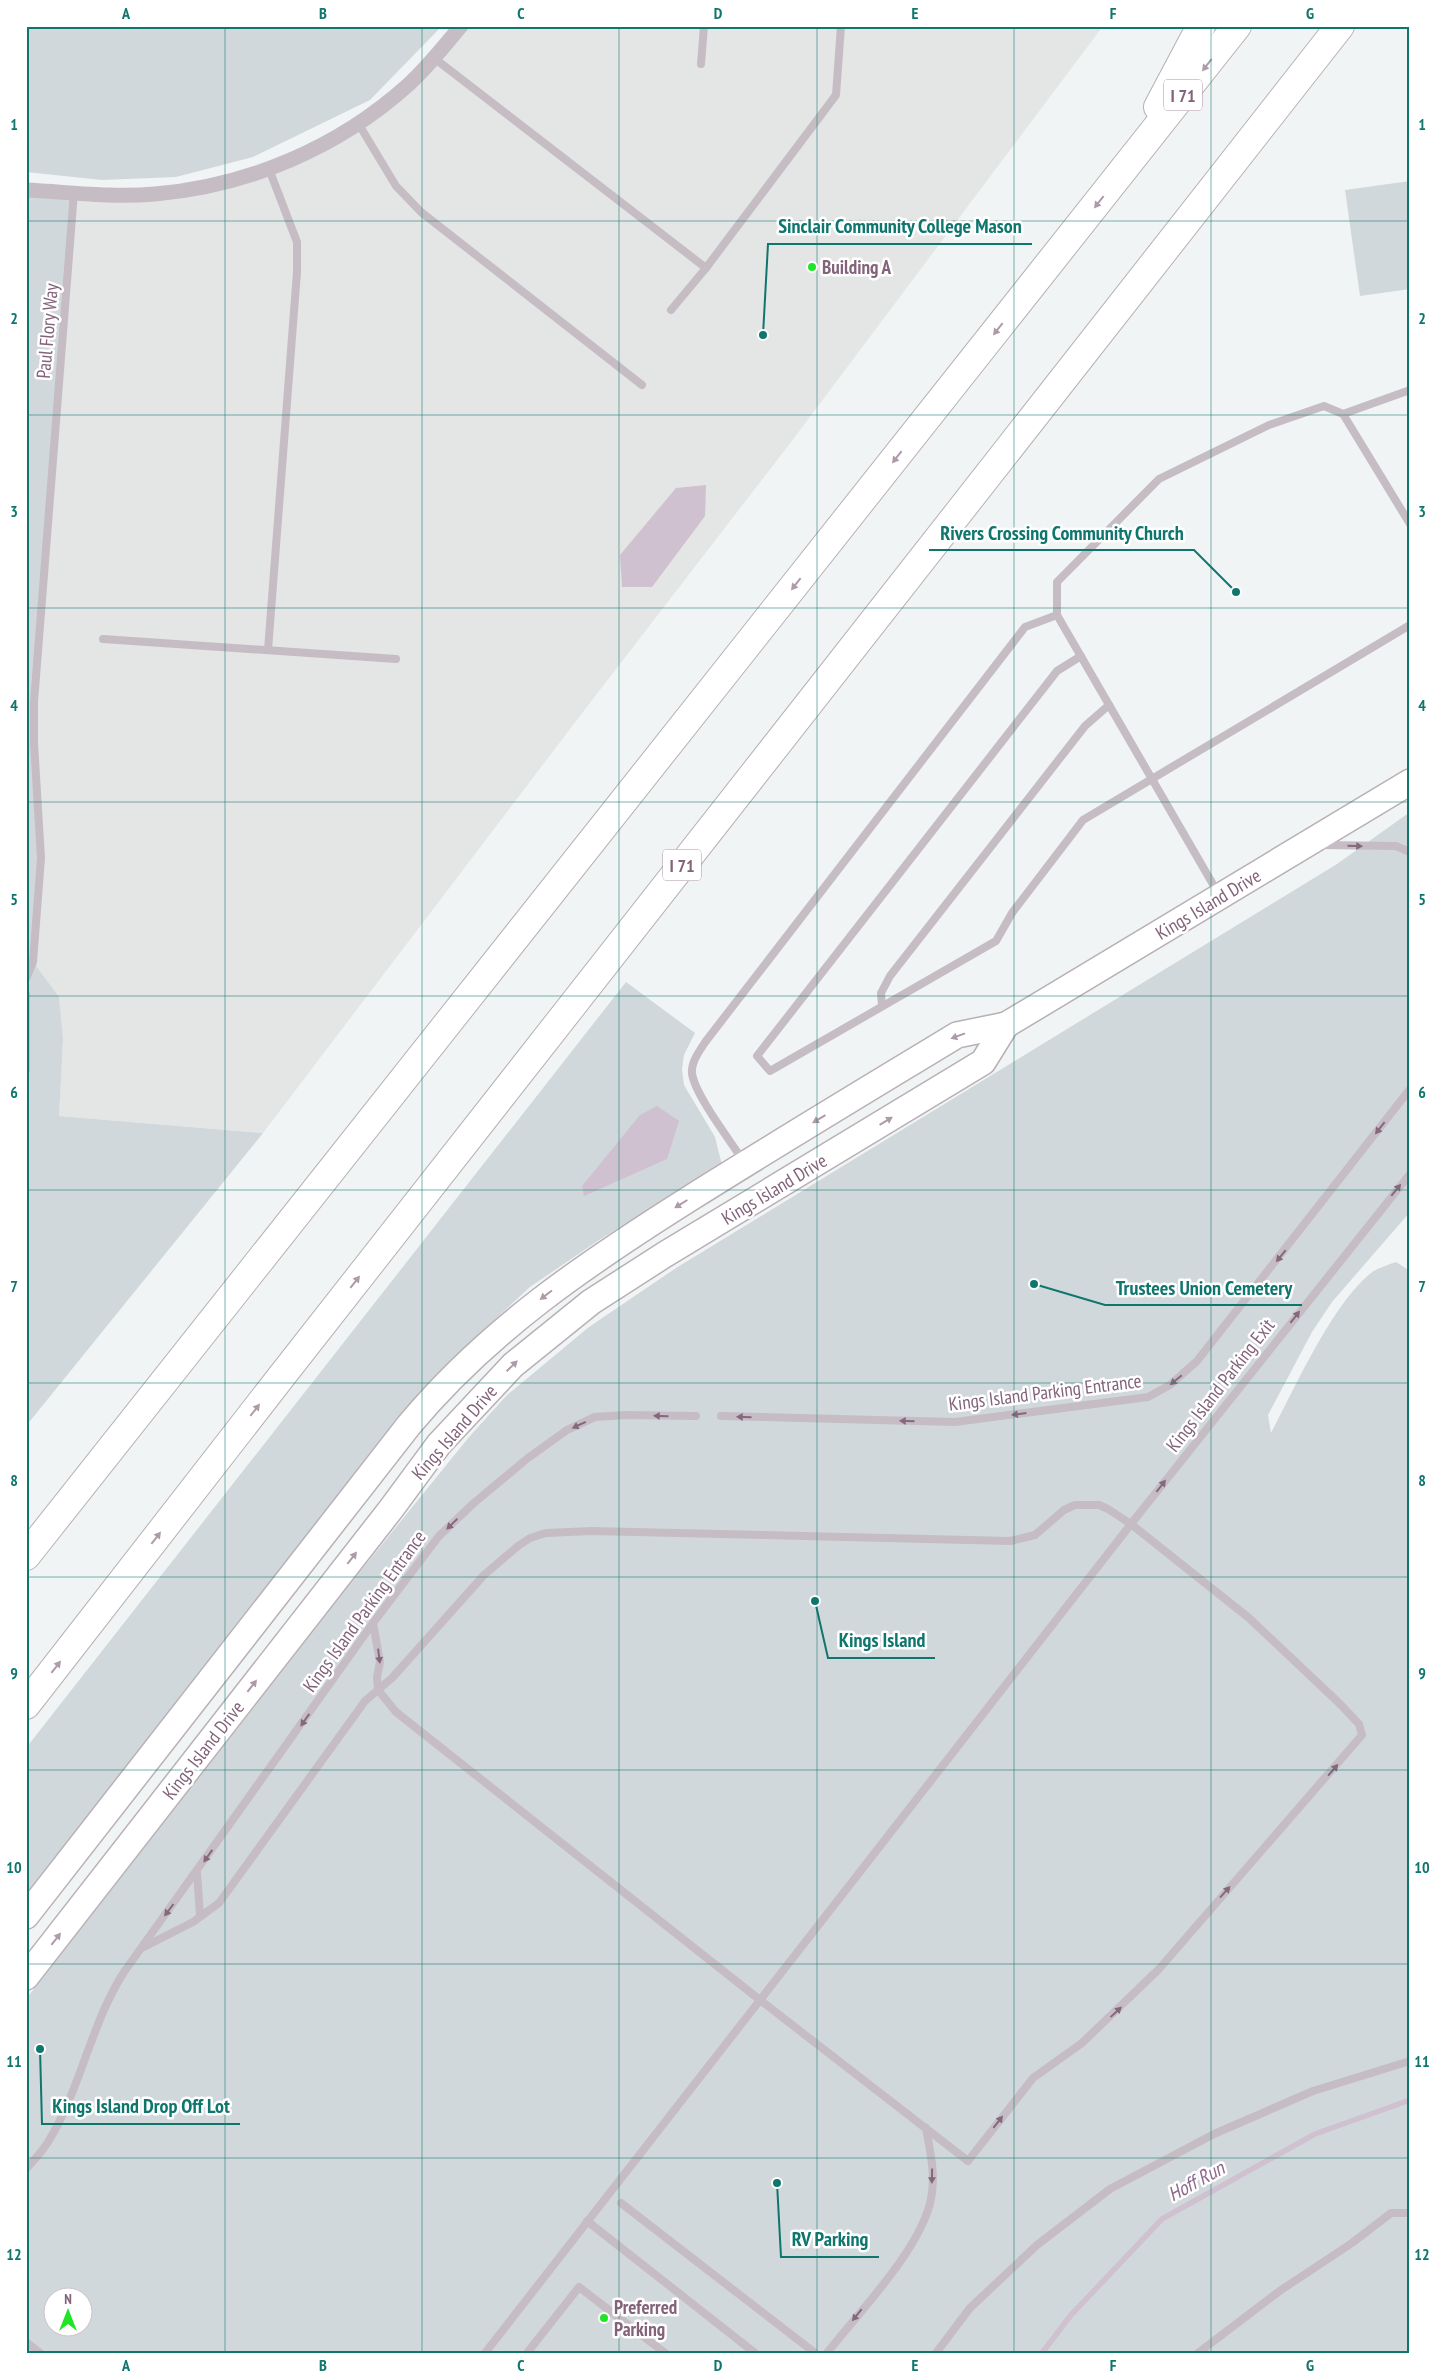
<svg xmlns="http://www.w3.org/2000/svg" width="1436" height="2379" font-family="'PT Sans Narrow',sans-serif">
<rect width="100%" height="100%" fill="#f0f4f4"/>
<polygon fill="#e4e5e5" points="461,26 1103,26 791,442 576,721 263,1133 59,1116 63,1041 33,962 34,743 74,192 111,196 256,175 373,113"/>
<g fill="#d1d8db" fill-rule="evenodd">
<polygon points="26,26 442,26 370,100 253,157 176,177 102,180 26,172"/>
<polygon points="1410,181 1410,289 1360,296 1345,190"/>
<polygon points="26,190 74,192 34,702 41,858 33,962 59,997 63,1041 59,1116 263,1133 26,1426"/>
<path d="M1410,812V1212L1332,1302L1312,1332L1268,1415L1271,1433C1295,1388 1332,1304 1371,1273C1377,1268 1388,1265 1396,1262L1410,1271V2353H26V1999L358,1574L469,1437L507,1395L589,1327L676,1268L1337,864ZM52,2296H82V2326H52Z"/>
<polygon points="626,982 695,1033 684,1055 682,1069 684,1085 715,1137 722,1165 599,1240 530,1287 463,1349 397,1422 26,1896 26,1748"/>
</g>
<g fill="#cfc1cf">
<polygon points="706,485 705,516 652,587 622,587 620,555 676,488"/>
<polygon points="657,1106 679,1121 667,1159 584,1196 582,1186 640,1115"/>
</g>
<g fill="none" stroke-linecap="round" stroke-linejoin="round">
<polyline stroke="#cfc1cf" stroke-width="5.5" points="1042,2353 1071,2315 1162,2219 1315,2134 1410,2100"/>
<g stroke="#b9b0b6" stroke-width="28">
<g id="primary">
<path d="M26,1916L409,1425C488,1330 586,1264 689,1199C778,1143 868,1089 957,1035L1006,1025L1410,782"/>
<polyline points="26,1977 391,1509 439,1444 513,1365 591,1302 664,1255 983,1062 1006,1025"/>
</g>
</g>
<g stroke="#b7b0b5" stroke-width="30">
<g id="highway">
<polyline points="1158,107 1201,26"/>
<polyline points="26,1556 1237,26"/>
<polyline points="26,1705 281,1377 1340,26"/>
</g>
</g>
<g stroke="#c5bdc3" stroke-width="8">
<polyline points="434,58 706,268"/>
<polyline points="701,64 704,26"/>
<polyline points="358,123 396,186 421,212 642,385"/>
<polyline points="671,310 706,268 836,95 841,26"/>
<polyline points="1343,414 1410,390"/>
<polyline points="103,639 396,659"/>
<polyline points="268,650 297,272 297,242 269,169"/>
<polyline points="1081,656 1057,671 757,1056 770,1071 996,941 1012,913 1083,820 1410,625"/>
<polyline points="1320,845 1396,846 1410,852"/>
<polyline points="1218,893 1057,615 1057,582 1159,479 1269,425 1324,406 1343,414 1410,524"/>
<polyline points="26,979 33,962 41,858 34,743 34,702 74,192"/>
<polyline points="26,994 26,1070"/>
<polyline points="882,1006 881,993 890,976 1085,726 1109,705"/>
<path d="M744,1162C732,1143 694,1094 692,1073C691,1062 700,1050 706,1041L1025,627L1057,615"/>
<polyline points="721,1416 955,1422 1148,1397 1170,1385 1197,1361 1410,1089"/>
<polyline points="197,1872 200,1916"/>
<polyline points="142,1948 193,1922 219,1903 365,1701 392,1678 484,1575 518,1546 530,1538 546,1533 592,1531 1010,1541 1035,1535 1064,1510 1075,1505 1099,1505 1108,1509 1131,1524 1249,1618 1339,1703 1359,1724 1362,1735 1159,1969 1082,2043 1033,2078 968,2161 760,2000 396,1712 378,1690 377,1677 380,1662 373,1623"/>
<path d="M26,2169C33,2161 42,2152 48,2142C80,2091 91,2023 124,1972L373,1623L439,1536L475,1502L528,1458L567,1430L595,1417L626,1415L696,1416"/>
<polyline points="621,2203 815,2353"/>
<polyline points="587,2221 755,2353"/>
<polyline points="26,2342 40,2353"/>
<polyline points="485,2353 1131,1524 1410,1174"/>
<polyline points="527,2353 579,2287 665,2353"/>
<path d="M827,2353C859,2312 921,2249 931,2199C936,2175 930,2151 926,2128"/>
<polyline points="936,2353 970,2308 1037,2245 1110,2189 1214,2134 1313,2091 1410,2061"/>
<polyline points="1198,2353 1281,2290 1352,2243 1391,2213 1410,2213"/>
</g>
<path stroke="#c5bdc3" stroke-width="15" d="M26,190C69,192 112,198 155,194C248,186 338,148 408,85C428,67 444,46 461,26"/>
<use href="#primary" stroke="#fff" stroke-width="25"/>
<use href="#highway" stroke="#fff" stroke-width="28"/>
</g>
<defs><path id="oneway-solid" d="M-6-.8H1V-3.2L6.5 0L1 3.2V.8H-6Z" transform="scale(1.25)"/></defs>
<g fill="#ae9aa9">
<use href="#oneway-solid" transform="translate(1207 65) rotate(128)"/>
<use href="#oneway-solid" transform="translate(1099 202) rotate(128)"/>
<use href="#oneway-solid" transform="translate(998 329) rotate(128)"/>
<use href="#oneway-solid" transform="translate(897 457) rotate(128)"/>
<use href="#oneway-solid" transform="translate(796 584) rotate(128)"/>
<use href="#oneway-solid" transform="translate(958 1036) rotate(160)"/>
<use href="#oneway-solid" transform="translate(819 1119) rotate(149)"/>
<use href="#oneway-solid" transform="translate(886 1121) rotate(-31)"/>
<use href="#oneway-solid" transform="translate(681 1204) rotate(148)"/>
<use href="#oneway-solid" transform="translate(355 1282) rotate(-52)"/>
<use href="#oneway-solid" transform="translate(546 1295) rotate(143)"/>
<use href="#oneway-solid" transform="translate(512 1366) rotate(-44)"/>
<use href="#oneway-solid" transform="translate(255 1410) rotate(-52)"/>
<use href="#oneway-solid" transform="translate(156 1538) rotate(-52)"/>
<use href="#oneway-solid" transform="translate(352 1558) rotate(-52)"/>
<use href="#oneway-solid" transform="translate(56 1667) rotate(-52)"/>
<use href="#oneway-solid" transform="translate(252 1686) rotate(-52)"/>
<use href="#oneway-solid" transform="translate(56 1939) rotate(-52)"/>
</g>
<g fill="#85687e">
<use href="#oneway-solid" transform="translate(1355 846) rotate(1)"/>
<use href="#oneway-solid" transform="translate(1380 1128) rotate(128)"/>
<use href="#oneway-solid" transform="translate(1396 1190) rotate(-51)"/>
<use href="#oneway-solid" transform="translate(1281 1256) rotate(129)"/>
<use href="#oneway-solid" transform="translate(1295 1317) rotate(-52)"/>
<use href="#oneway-solid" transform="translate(1176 1380) rotate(140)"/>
<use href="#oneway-solid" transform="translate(1019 1414) rotate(173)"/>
<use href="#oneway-solid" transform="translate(661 1416) rotate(-179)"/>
<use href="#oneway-solid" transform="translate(744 1417) rotate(-179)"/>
<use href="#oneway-solid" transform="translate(907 1421) rotate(-179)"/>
<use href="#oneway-solid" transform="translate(579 1425) rotate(155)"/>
<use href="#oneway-solid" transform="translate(1161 1486) rotate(-52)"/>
<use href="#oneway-solid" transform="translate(452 1524) rotate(136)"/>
<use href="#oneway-solid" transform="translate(379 1656) rotate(83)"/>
<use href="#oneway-solid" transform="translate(305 1720) rotate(125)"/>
<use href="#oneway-solid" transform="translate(1333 1770) rotate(-49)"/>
<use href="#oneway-solid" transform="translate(208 1856) rotate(125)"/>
<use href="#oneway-solid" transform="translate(1225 1892) rotate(-48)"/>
<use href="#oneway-solid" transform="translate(169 1910) rotate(127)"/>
<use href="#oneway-solid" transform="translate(1116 2012) rotate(-43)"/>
<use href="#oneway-solid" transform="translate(998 2122) rotate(-52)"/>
<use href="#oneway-solid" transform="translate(932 2176) rotate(91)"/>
<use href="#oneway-solid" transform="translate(857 2315) rotate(129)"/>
</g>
<path fill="none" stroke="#0f766e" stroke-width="1" stroke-opacity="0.55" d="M225,26V2353M422,26V2353M619,26V2353M817,26V2353M1014,26V2353M1211,26V2353M26,221H1410M26,415H1410M26,608H1410M26,802H1410M26,996H1410M26,1190H1410M26,1383H1410M26,1577H1410M26,1770H1410M26,1964H1410M26,2158H1410"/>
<g fill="#20e426" stroke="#fff" stroke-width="2">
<circle cx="812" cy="267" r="5"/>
<circle cx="604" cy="2318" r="5"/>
</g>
<g text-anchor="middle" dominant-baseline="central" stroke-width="5" stroke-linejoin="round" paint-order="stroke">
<g fill="#fff" stroke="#a892a2" stroke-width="1">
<rect x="1164" y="79.5" width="38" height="31" rx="4"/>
<rect x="663" y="849.5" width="38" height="31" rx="4"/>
</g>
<g font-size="18" font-weight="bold" fill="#82637a">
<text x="1183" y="95">I 71</text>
<text x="682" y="865">I 71</text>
</g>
<g font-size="19" font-weight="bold" fill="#82637a" stroke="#fff" text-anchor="start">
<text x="822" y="267">Building A</text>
<text x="614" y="2307">Preferred<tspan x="614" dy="22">Parking</tspan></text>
</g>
<g font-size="19" fill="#82637a" stroke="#fff">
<text transform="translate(47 331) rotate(-85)">Paul Flory Way</text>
<text transform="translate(1208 904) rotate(-31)">Kings Island Drive</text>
<text transform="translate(774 1189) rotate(-31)">Kings Island Drive</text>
<text transform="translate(1220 1385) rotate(-52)">Kings Island Parking Exit</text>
<text transform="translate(1045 1392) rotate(-7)">Kings Island Parking Entrance</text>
<text transform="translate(454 1432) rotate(-49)">Kings Island Drive</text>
<text transform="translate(364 1611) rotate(-54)">Kings Island Parking Entrance</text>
<text transform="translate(203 1750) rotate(-52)">Kings Island Drive</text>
</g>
<g font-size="20" font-style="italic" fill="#8d688a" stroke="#fff">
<text transform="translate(1196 2181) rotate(-29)">Hoff Run</text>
</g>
</g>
<path fill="none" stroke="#0f766e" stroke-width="2" d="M763 335L768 244H1032M1236 592L1194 550H929M1034 1284L1105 1305H1302M815 1601L828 1658H935M40 2049L42 2124H240M777 2183L781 2257H879"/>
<g fill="#0f766e" stroke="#fff" stroke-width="2">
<circle cx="763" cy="335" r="5"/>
<circle cx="1236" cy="592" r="5"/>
<circle cx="1034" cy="1284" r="5"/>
<circle cx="815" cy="1601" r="5"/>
<circle cx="40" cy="2049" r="5"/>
<circle cx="777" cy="2183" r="5"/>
</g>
<g font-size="20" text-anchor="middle" font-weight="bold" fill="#0f766e" stroke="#fff" stroke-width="5" stroke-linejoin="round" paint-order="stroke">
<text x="900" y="233">Sinclair Community College Mason</text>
<text x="1062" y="540">Rivers Crossing Community Church</text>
<text x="1204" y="1295">Trustees Union Cemetery</text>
<text x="882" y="1647">Kings Island</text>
<text x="141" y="2113">Kings Island Drop Off Lot</text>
<text x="830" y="2246">RV Parking</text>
</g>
<rect width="1436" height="2379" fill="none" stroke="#ffffff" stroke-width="55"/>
<g transform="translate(68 2312)"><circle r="24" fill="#ffffff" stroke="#cdc1ca"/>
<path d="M0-4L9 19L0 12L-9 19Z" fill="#20e426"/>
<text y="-8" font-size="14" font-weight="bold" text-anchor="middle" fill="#82637a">N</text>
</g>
<rect x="28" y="28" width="1380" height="2324" fill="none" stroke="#0f766e" stroke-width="2"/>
<g font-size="16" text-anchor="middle" font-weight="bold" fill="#0f766e">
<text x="126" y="19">A</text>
<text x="323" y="19">B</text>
<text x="521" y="19">C</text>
<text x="718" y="19">D</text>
<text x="915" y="19">E</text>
<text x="1113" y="19">F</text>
<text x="1310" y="19">G</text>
<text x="14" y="130">1</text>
<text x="1422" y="130">1</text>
<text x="14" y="324">2</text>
<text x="1422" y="324">2</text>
<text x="14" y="517">3</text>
<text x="1422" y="517">3</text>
<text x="14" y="711">4</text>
<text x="1422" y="711">4</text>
<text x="14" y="905">5</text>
<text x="1422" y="905">5</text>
<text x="14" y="1098">6</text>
<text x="1422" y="1098">6</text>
<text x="14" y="1292">7</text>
<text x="1422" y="1292">7</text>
<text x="14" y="1486">8</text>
<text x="1422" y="1486">8</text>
<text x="14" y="1679">9</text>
<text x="1422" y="1679">9</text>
<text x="14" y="1873">10</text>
<text x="1422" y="1873">10</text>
<text x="14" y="2067">11</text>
<text x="1422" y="2067">11</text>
<text x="14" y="2260">12</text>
<text x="1422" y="2260">12</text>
<text x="126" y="2371">A</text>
<text x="323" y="2371">B</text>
<text x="521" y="2371">C</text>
<text x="718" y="2371">D</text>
<text x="915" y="2371">E</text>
<text x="1113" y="2371">F</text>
<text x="1310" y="2371">G</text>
</g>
</svg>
